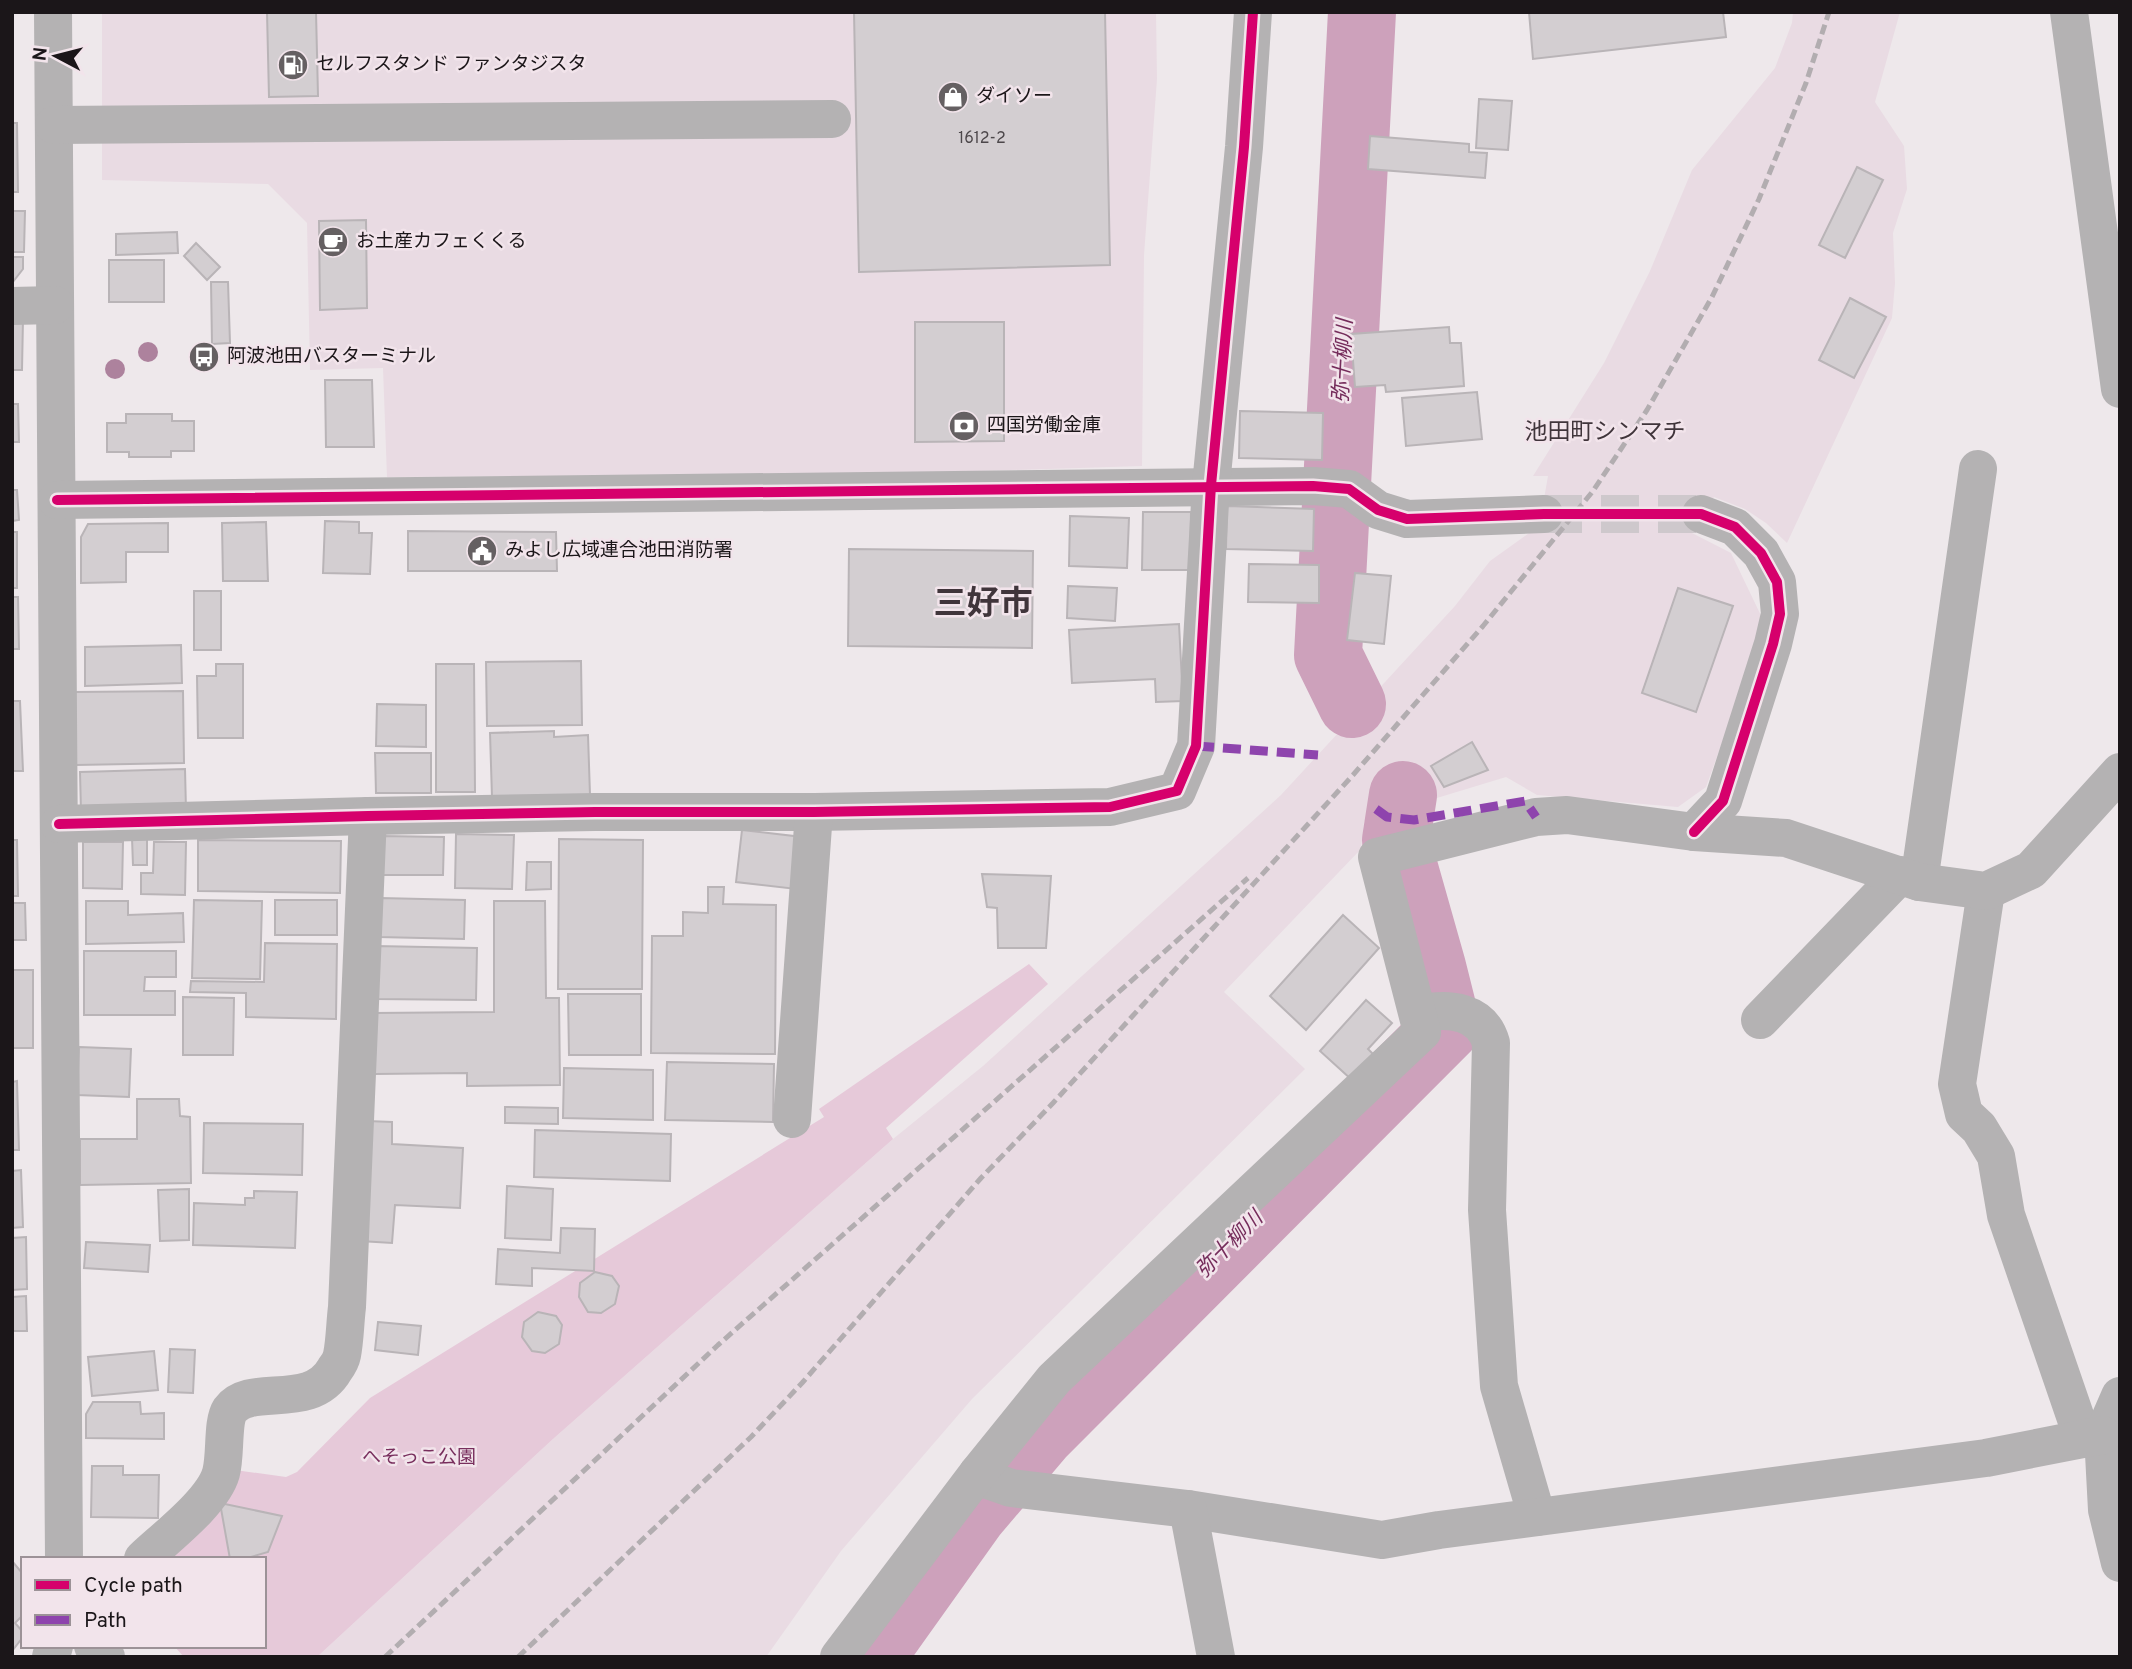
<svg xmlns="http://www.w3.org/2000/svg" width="2132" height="1669" font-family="Overpass,'Noto Sans JP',sans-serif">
<rect width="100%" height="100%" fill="#eee8eb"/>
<g fill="#e9dbe3">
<polygon points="102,12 1156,12 1157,79 1144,255 1142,466 884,474 387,477 383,368 310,370 307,223 268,184 102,180"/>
<polygon points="1793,12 1900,12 1875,102 1904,146 1907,189 1893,233 1895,283 1892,318 1787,543 1766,523 1745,509 1714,497 1701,514 1692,533 1731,553 1765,624 1706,787 1678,807 1537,795 1506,777 1427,801 1415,785 1382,802 1364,822 1361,849 1224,992 1305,1069 972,1399 841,1551 766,1657 317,1657 553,1439 893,1139 983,1066 1281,795 1455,606 1490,561 1532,531 1555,499 1544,499 1548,476 1533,476 1604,363 1650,271 1692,170 1775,68 1792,23"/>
</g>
<polygon fill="#e6c9d9" points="1029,964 1048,984 886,1128 893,1139 553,1439 317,1657 184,1657 174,1646 264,1646 264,1559 162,1559 235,1470 286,1477 297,1472 370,1398 824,1117 819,1109"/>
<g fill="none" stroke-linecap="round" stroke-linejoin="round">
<g stroke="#cda1bb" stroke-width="68">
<polyline points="1352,704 1328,655 1362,12"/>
<polyline points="871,1657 973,1514 1041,1434 1447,1027 1432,967 1396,840 1403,795"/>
</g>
</g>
<g fill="#d3ced1" stroke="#b9b4b7" stroke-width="2">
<polygon points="267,12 316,12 318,96 269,97"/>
<polygon points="854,12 1105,12 1110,265 859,272"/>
<polygon points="1529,12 1723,12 1726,37 1533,59"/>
<polygon points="1479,99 1512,101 1508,150 1476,148"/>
<polygon points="12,123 17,123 18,192 12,192"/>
<polygon points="1370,136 1469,144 1469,152 1487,153 1485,178 1368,169"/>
<polygon points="1857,167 1883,180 1845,258 1819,245"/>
<polygon points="12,211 25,211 24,252 12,252"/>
<polygon points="366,220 367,308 320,310 319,221"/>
<polygon points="177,232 178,253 116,255 116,234"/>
<polygon points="196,243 220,267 207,280 184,256"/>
<polygon points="12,257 23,257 23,269 12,283"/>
<rect x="109" y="260" width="55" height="42"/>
<polygon points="211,282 228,282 230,343 212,344"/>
<polygon points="1850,298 1886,317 1854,378 1819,360"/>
<polygon points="12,319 23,319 22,370 12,370"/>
<polygon points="915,322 1004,322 1004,441 915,442"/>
<polygon points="1449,327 1450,343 1461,343 1464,386 1386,392 1385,385 1355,387 1351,334"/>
<polygon points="325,380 372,380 374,447 326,447"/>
<polygon points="1477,392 1482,439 1406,446 1402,398"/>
<polygon points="12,404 18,404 19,442 12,442"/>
<polygon points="1240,411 1323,413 1322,460 1239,458"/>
<polygon points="126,414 172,414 172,421 194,421 194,451 171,451 171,457 129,457 129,452 107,452 107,423 126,423"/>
<polygon points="12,490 17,490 19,520 12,521"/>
<polygon points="1227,506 1314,509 1313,551 1226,549"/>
<polygon points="1143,512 1191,512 1190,570 1142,570"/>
<polygon points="1070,516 1129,518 1127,568 1069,566"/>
<polygon points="325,521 359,522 359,533 372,533 370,574 323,573"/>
<polygon points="266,522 268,581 223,581 222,523"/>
<polygon points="168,523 168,552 126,552 126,582 81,583 81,537 88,524"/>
<polygon points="408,531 556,532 557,571 408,571"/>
<rect x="12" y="532" width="5" height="56"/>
<polygon points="849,549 1033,551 1032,648 848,646"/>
<polygon points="1249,564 1319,565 1319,603 1248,602"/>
<polygon points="1355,573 1391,576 1384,644 1347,640"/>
<polygon points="1068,586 1117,588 1115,621 1067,618"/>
<polygon points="1678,588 1733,606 1696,712 1642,693"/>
<rect x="194" y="591" width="27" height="59"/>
<polygon points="12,597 18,597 19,649 12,649"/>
<polygon points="1179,624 1183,701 1156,702 1155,679 1072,683 1069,630"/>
<polygon points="181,645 182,683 85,686 85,647"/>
<polygon points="581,661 582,725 487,726 486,662"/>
<polygon points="216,664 243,664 243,738 198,738 197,676 216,676"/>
<polygon points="436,664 474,664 475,792 436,792"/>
<polygon points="183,691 184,763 76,765 75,692"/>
<polygon points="12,701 20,701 23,771 12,771"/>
<polygon points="377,704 426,705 426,747 376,746"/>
<polygon points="554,731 554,737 588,735 590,795 492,797 490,733"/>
<polygon points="1472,742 1488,770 1444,787 1431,766"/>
<polygon points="375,753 431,753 431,793 376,793"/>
<polygon points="185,769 186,810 81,812 80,772"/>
<polygon points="742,830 802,837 796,889 736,882"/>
<polygon points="456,834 514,835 512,889 455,888"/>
<polygon points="381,836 444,837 443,875 381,875"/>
<polygon points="132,838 147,838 147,865 133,865"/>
<polygon points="559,839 643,840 642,989 558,989"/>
<polygon points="12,840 17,840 18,896 12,896"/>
<polygon points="198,840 341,841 340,893 198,891"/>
<polygon points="83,842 123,842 122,889 83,888"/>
<polygon points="154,842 186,842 185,895 141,894 141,873 153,873"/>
<polygon points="527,862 551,862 551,889 526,890"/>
<polygon points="982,874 1051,876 1046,948 998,948 997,908 987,907"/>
<polygon points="708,887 724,887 723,904 776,905 775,1054 651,1053 652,936 683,936 683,912 708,913"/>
<polygon points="380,898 465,900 464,939 379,937"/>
<polygon points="194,900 262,901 260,979 192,978"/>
<rect x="275" y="900" width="62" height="35"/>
<polygon points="86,901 128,901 128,915 183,913 184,942 86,944"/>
<polygon points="494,901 545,901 546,998 559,998 560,1085 467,1086 467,1073 375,1074 374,1013 494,1012"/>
<polygon points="12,903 25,903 26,940 12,940"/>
<polygon points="1343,915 1379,948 1306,1030 1270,996"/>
<polygon points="265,943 337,944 336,1019 246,1017 246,993 190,992 191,981 264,982"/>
<polygon points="375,946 477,948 476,1000 375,999"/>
<polygon points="84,951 176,951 176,977 145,977 144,991 175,991 175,1015 84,1015"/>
<rect x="12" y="970" width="21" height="78"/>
<polygon points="568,994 641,994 641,1055 569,1055"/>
<polygon points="183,997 234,998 233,1055 183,1055"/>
<polygon points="1366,1000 1392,1023 1368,1049 1374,1055 1352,1080 1320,1051"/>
<polygon points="79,1047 131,1049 129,1097 77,1095"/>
<polygon points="667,1062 774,1064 773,1122 665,1120"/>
<polygon points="564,1068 653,1070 653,1120 563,1118"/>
<polygon points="17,1081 19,1150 12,1150 12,1082"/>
<polygon points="137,1099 179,1099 180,1116 190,1117 191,1183 80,1185 80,1139 137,1139"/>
<polygon points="505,1107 558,1108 558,1124 505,1123"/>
<polygon points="367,1121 392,1122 392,1144 463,1148 460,1208 395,1205 392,1243 360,1241"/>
<polygon points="204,1123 303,1124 302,1175 203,1173"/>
<polygon points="535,1130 671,1134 670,1181 534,1177"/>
<polygon points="21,1170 23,1227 12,1228 12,1171"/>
<polygon points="507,1186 553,1189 551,1240 505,1238"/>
<polygon points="189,1189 189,1240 160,1241 158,1190"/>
<polygon points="254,1191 297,1192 295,1248 193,1245 194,1203 245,1205 245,1198 254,1198"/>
<polygon points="561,1228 595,1229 594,1271 532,1268 532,1286 496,1284 498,1249 560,1253"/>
<polygon points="26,1237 27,1289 12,1290 12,1238"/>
<polygon points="86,1242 150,1245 148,1272 84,1268"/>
<polygon points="595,1272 612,1276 619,1286 615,1304 601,1313 588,1312 579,1297 580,1283"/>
<polygon points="26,1296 27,1331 12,1331 12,1297"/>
<polygon points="538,1312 556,1316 562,1325 559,1344 545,1353 532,1351 522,1337 524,1322"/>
<polygon points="378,1322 421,1326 418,1355 375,1350"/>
<polygon points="170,1349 195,1350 193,1393 168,1392"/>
<polygon points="154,1351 158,1390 92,1396 88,1357"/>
<polygon points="93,1402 140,1402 141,1414 164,1413 164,1439 86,1438 86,1414"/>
<polygon points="92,1466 123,1466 123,1475 159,1475 158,1518 91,1517"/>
<polygon points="220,1503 282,1516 268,1552 244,1559 230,1559"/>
<polygon points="12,1561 23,1574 23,1615 15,1623 23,1632 23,1637 12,1651"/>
</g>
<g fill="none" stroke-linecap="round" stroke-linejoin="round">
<polyline stroke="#cec8cc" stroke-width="38" stroke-dasharray="38 19" stroke-linecap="butt" points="1544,514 1701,514"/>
<g stroke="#b4b2b3" stroke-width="38">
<polyline points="53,12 64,1559"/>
<polyline points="2069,12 2120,389"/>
<polyline points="54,125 832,119"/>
<polyline points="12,306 55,305"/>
<polyline points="57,500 1313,486 1349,489 1378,510 1407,519 1544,514"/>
<polyline points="59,824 368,816 595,812 814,812 1110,807 1177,791 1196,746 1211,485 1244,147 1253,12"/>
<polyline points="1694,832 1723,801 1773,644 1780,614 1777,582 1761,553 1735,527 1701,514"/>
<polyline points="1919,882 1978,469"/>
<polyline points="1986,891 1957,1084 1964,1114 1979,1128 1996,1156 2006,1215 2083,1439"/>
<path d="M1419,1014C1449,1007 1482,1011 1491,1043L1487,1210L1499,1386L1537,1517"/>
<polyline points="1760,1020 1900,875"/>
<polyline points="792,1119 814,812"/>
<polyline points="2120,1396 2103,1435 2107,1510 2120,1563"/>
<polyline points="978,1473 988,1480 1011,1488 1188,1509 1382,1540 1439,1530 1986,1458 2103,1435"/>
<polyline points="1188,1509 1216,1657"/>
<path d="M143,1559C165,1538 213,1502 221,1473C226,1455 222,1422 230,1410C250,1382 311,1412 335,1369C338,1365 341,1360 342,1355C345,1340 345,1323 347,1307L368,816"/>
<polyline points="93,1646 106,1657"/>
<polyline points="51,1657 54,1646"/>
<polyline points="839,1657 978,1473 1054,1379 1422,1032 1377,857 1536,817 1567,815 1694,832 1786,838 1919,882 1986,891 2031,870 2120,772"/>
</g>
<g stroke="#b2adb0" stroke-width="5" stroke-dasharray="10 5" stroke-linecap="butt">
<polyline points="385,1657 718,1345 1248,878"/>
<polyline points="518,1657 751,1437 802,1383 981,1178 1053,1103 1353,775 1483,626 1593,491 1647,410 1712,297 1759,199 1806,83 1829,12"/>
</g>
<g stroke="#8e44ad" stroke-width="9" stroke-dasharray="18 9" stroke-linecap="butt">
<polyline points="1196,746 1318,755"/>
<polyline points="1376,809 1387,817 1414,820 1525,801 1536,817"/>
</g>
<g stroke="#f2e4eb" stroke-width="15">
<g id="cycleway">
<polyline points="57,500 1313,486 1349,489 1378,510 1407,519 1544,514 1701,514 1735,527 1761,553 1777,582 1780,614 1773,644 1723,801 1694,832"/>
<polyline points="59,824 368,816 595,812 814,812 1110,807 1177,791 1196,746 1211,485 1244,147 1253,12"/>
</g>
</g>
<use href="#cycleway" stroke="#d6006c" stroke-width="10"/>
</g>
<g fill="#ad829d">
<circle cx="148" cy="352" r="10"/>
<circle cx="115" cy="369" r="10"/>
</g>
<defs>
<g id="fuel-disc" transform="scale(1.575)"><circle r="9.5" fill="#656062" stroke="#f2e4eb"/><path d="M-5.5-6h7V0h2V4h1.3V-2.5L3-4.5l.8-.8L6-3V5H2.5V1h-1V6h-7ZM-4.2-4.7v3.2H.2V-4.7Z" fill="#fff"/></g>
<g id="shop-disc" transform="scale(1.575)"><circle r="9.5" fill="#656062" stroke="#f2e4eb"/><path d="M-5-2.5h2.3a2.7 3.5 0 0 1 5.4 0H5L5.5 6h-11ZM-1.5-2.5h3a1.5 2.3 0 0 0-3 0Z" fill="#fff"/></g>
<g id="cafe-disc" transform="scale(1.575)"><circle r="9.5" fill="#656062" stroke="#f2e4eb"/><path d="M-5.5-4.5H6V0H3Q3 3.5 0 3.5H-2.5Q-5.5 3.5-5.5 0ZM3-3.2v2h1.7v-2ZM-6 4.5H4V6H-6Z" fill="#fff"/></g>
<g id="bus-disc" transform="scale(1.575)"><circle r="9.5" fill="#656062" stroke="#f2e4eb"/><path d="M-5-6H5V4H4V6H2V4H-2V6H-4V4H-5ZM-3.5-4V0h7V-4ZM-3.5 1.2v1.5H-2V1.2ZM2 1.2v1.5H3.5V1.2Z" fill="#fff"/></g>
<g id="bank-disc" transform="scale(1.575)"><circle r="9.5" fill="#656062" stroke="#f2e4eb"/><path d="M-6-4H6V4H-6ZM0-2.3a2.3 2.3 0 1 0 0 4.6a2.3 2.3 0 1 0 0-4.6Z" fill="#fff"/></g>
<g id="civic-disc" transform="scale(1.575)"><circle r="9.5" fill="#656062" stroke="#f2e4eb"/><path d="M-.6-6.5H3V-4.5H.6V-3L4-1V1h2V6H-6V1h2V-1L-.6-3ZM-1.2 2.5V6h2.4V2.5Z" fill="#fff"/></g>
</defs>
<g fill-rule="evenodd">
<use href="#fuel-disc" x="293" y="65"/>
<use href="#shop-disc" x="953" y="97"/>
<use href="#cafe-disc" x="333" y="242"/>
<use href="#bus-disc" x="204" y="357"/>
<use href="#bank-disc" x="964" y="426"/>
<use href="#civic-disc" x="482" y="551"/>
</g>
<g text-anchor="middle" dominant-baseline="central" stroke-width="5" stroke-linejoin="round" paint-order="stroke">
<g font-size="16" fill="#4c474a">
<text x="982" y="139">1612-2</text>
</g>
<g font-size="19" fill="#1b1619" stroke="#f2e4eb" text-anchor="start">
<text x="316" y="65">セルフスタンド ファンタジスタ</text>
<text x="976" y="97">ダイソー</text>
<text x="356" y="242">お土産カフェくくる</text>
<text x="227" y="357">阿波池田バスターミナル</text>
<text x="987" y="426">四国労働金庫</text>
<text x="505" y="551">みよし広域連合池田消防署</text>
</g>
<g font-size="19" fill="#782e5d" stroke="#f2e4eb">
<text x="419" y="1458">へそっこ公園</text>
</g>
<g font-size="21" font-style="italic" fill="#752c5b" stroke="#f2e4eb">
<text transform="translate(1344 361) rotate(-87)">弥十柳川</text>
<text transform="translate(1230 1245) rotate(-45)">弥十柳川</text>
</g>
<g font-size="23" fill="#40353b" stroke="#f2e4eb">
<text x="1605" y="433">池田町シンマチ</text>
</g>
<g font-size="33" font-weight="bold" fill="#40353b" stroke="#f2e4eb">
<text x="983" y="606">三好市</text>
</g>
</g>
<rect width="2132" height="1669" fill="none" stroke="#1b1619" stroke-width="28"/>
<rect x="21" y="1557" width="245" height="91" fill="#f2e4eb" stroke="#9c9297" stroke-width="2"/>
<rect x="35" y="1580" width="35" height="10" fill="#d6006c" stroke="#9c9297" stroke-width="2"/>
<text x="84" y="1592" font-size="21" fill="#1b1619">Cycle path</text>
<rect x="35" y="1615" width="35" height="10" fill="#8e44ad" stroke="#9c9297" stroke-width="2"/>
<text x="84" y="1627" font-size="21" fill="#1b1619">Path</text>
<g transform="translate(56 56) rotate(277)" stroke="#f2e4eb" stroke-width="5" paint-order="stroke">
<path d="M0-5L12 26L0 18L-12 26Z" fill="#1b1619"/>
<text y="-10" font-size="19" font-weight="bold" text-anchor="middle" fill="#1b1619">N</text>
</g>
</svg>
